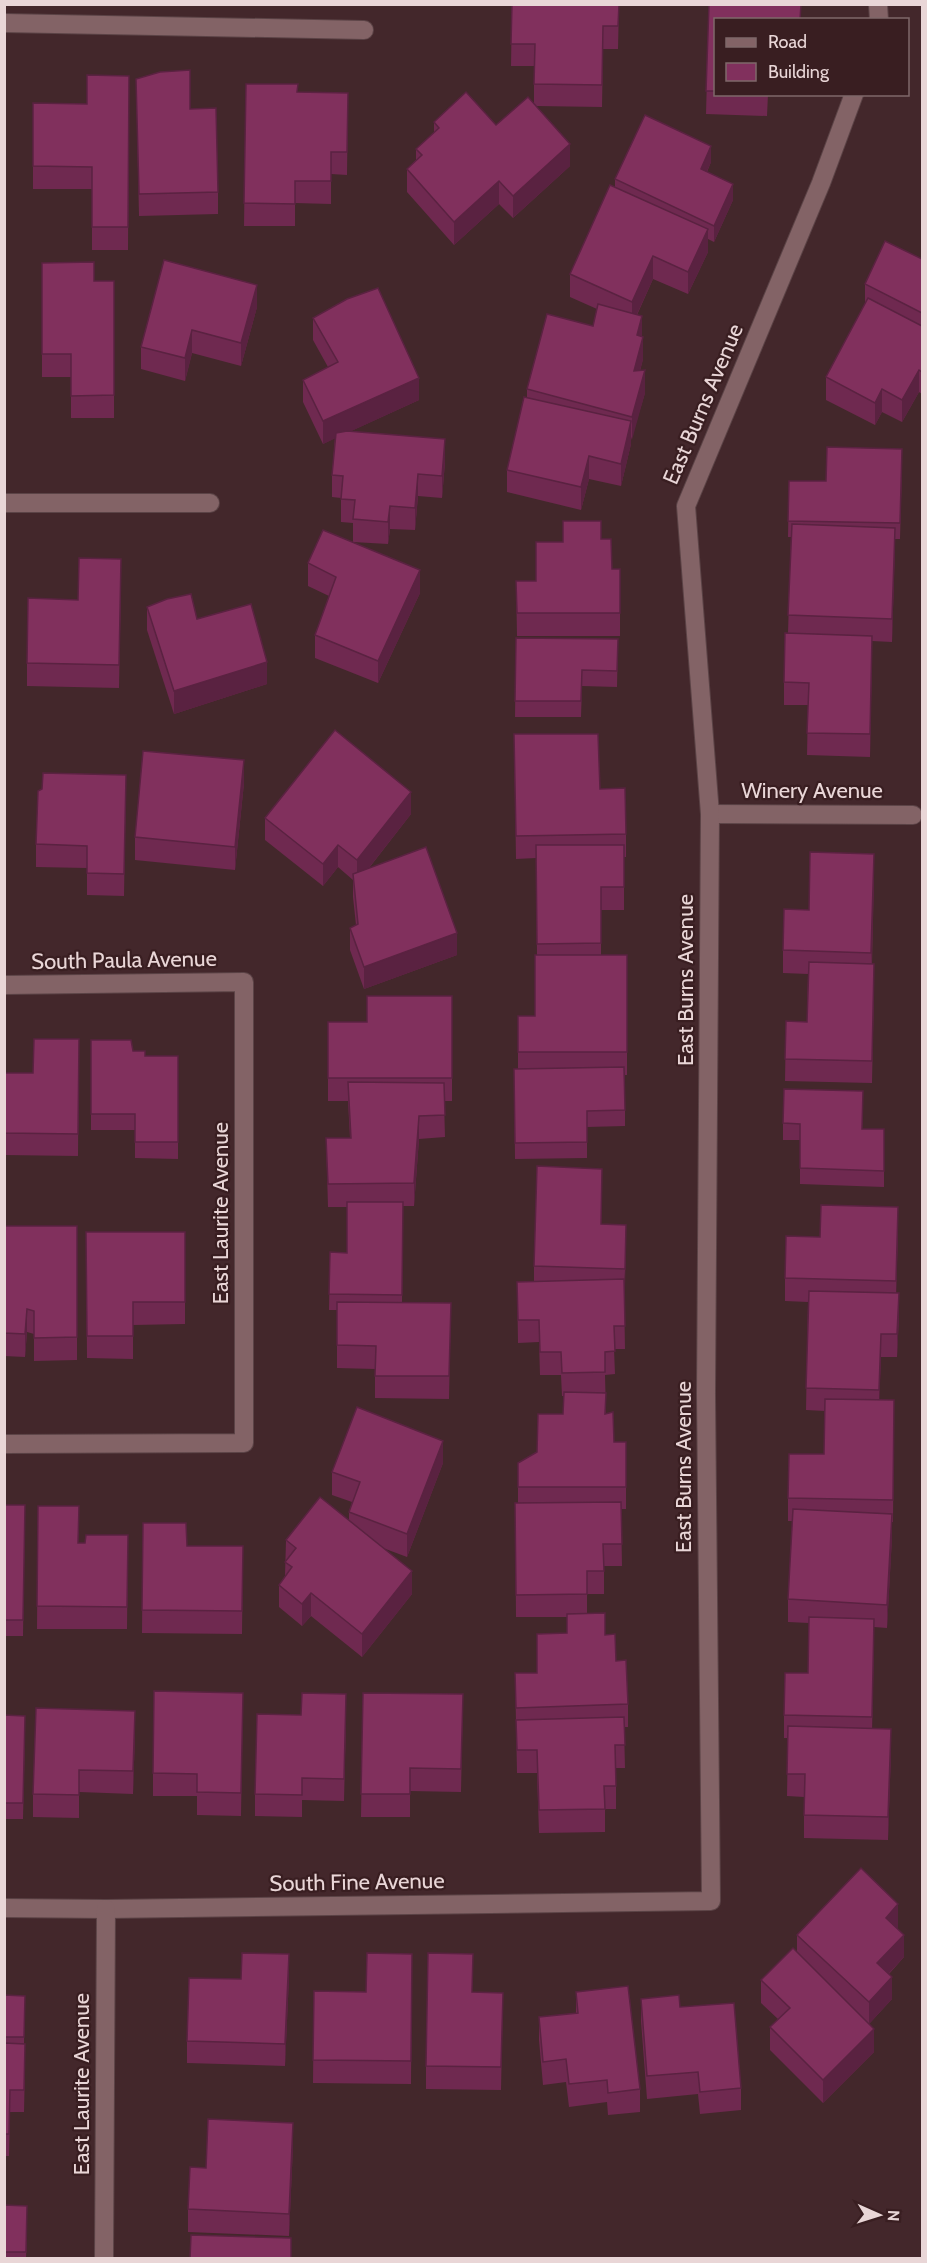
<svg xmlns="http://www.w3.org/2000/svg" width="927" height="2263" font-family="Cabin,sans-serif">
<rect width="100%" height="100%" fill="#43272b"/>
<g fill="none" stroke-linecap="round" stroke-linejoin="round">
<g stroke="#5b4346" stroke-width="20">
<g id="street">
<polyline points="878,4 879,20"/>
<polyline points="4,23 364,30"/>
<polyline points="4,503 210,503"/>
<polyline points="710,814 913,815"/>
<polyline points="4,985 244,982 244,1443 4,1444"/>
<polyline points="4,1908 106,1909 711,1901 706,1394 710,814 686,506 821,183 854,94"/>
<polyline points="104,2258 106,1909"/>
</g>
</g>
<use href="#street" stroke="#836366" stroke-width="18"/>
</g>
<g fill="#6f2950">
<polygon points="512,4 619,4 618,49 603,49 602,107 536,106 570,166 513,218 499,204 454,245 407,192 407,169 416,160 416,149 434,133 434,122 496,125 534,103 534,66 511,66"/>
<polygon points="709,4 801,20 716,20 716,94 768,94 767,116 706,114"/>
<polygon points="129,76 128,250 92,250 92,189 33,189 33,103 87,104"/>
<polygon points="136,79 190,109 218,192 218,214 139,216"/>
<polygon points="246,84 298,92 348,93 347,175 331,174 331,204 295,203 295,226 244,226"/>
<polygon points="711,162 707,172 733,200 714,242 708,239 708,252 688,294 653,279 637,315 642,336 643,359 640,371 645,393 631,440 631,444 621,486 589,479 581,510 507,492 507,470 527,397 527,389 593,326 597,309 570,297 570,274 615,187 615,179"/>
<polygon points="922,258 922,394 919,392 902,422 882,412 875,425 826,400 826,377 865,304 865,284 922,259"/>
<polygon points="42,263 94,281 114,281 114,418 71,418 71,377 42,377"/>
<polygon points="257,307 241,366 192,353 185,381 141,369 141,347"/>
<polygon points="313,318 419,400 351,431 445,462 442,498 418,496 415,530 390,529 388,544 353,542 353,523 341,522 341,498 332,497 332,475 335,438 323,444 303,402 303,380 328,367 313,340"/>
<polygon points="902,465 900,539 895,539 892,642 872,641 870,757 807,755 808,705 784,705 784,682 788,633 791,537 788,537 789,481 826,481"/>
<polygon points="601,539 612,569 620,569 620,636 517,636 516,581 536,581 563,542"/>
<polygon points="308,563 420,593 378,683 315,658 315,635 329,596 308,586"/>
<polygon points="121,582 119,688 27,686 27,663 78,600"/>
<polygon points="147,607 197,619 267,684 174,714 147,630"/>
<polygon points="516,638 618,639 617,687 582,686 581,717 515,717"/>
<polygon points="514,734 600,789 626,834 626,857 624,857 624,910 601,910 601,955 627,955 627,1075 625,1075 625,1126 587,1127 587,1158 515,1159 514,1069 518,1069 518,1016 535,1016 537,955 536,858 516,859"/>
<polygon points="126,775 124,896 87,895 87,868 36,867 36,844"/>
<polygon points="244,783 235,870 135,860 135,837"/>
<polygon points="411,814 369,868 457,955 364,989 350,950 350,928 356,925 353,897 353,880 338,867 323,886 265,840 265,818"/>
<polygon points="874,877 872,964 874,986 872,1083 785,1081 786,1021 807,1022 808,974 783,973 783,950 809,910"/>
<polygon points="452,996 452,1101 444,1101 445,1137 419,1139 414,1206 403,1206 402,1302 451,1303 449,1399 375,1398 375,1369 337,1368 337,1310 329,1310 330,1252 347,1253 347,1207 328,1207 326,1138 350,1138 348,1101 328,1101 328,1022 367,1022"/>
<polygon points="79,1039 78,1156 4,1155 4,1073 33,1073"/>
<polygon points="91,1040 133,1051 145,1056 178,1056 178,1159 135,1158 135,1130 91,1130"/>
<polygon points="863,1107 862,1129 884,1129 884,1187 800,1184 800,1140 783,1140 783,1123"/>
<polygon points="602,1191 601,1224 626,1248 624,1291 625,1349 614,1349 615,1374 605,1375 606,1414 614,1442 626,1442 626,1509 621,1509 622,1566 604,1566 604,1594 587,1594 587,1614 605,1635 616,1661 628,1704 628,1727 624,1727 625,1768 616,1768 616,1809 605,1809 605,1832 539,1833 537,1773 517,1773 515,1673 537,1673 567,1633 567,1617 516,1617 515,1503 518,1503 518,1463 537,1452 563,1414 564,1396 562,1396 561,1375 540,1375 539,1342 518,1343 517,1282 534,1281 534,1266"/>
<polygon points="4,1226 77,1226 77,1360 34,1361 34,1334 27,1332 25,1357 4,1356"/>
<polygon points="898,1229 896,1293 899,1316 897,1357 881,1357 879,1400 894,1400 893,1522 892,1522 892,1537 887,1628 874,1627 872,1728 891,1752 888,1840 804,1838 804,1797 787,1796 788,1738 784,1738 784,1715 808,1673 809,1623 788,1622 788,1599 793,1521 788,1521 788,1498 824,1454 825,1411 806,1410 808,1302 785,1301 785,1278 820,1237"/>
<polygon points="86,1232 185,1232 185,1324 133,1325 133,1359 87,1358"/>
<polygon points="443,1463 407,1557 383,1548 412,1594 362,1657 311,1616 302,1626 279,1607 279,1585 285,1576 286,1540 349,1520 349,1512 352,1502 332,1495 332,1472"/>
<polygon points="4,1505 25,1505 23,1636 4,1636"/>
<polygon points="38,1506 78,1543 85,1543 128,1535 127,1629 37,1629"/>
<polygon points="143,1523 187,1546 243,1546 242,1634 142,1633"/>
<polygon points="243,1693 241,1816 197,1815 197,1796 153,1796 153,1773"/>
<polygon points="363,1693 463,1694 461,1792 410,1791 410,1817 361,1817"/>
<polygon points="4,1715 25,1732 23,1819 4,1819"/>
<polygon points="346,1717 344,1801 302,1800 302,1817 255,1816 255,1794"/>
<polygon points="135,1733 133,1794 79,1792 79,1818 33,1817 33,1794"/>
<polygon points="898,1927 897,1928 904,1957 889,1974 892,1999 869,2024 874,2052 823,2103 770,2050 770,2027 778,2019 761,2003 761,1980 797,1952 797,1935"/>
<polygon points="412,1954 411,2084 313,2083 314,1991 366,1992"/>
<polygon points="289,1977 285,2066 187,2063 187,2041 241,1979"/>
<polygon points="473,1992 503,1993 501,2090 426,2089 426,2066"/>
<polygon points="576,1992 640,2089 640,2112 608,2115 607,2102 569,2107 566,2082 543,2085 539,2040 539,2017 576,2013"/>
<polygon points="4,1995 25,1996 24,2044 25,2067 24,2112 10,2112 9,2156 4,2156"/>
<polygon points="641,1999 680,2007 741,2088 741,2110 700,2114 698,2094 647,2099 641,2021"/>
<polygon points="293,2146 289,2236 188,2232 188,2209 206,2168"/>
<polygon points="4,2205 27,2228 26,2259 4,2259"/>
</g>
<g fill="#5a2241">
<polygon points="570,144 570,166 513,218 513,196"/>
<polygon points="711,146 711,162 701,185 701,169"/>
<polygon points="499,181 499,204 454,245 454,222"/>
<polygon points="733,184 733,200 714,242 714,226"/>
<polygon points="708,229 708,252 688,294 688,272"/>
<polygon points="653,256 653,279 632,325 632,302"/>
<polygon points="257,285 257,307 241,366 241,343"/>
<polygon points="642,316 642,339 637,335"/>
<polygon points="192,330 192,353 185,381 185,358"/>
<polygon points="643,337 643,359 634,394 634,371"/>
<polygon points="645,370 645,393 632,440 632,417"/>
<polygon points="919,370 919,392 902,422 902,400"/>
<polygon points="419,378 419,400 323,444 323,421"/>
<polygon points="882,389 882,412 875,425 875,403"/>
<polygon points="631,421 631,444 621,486 621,464"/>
<polygon points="445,439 445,462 442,498 442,476"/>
<polygon points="589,456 589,479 581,510 581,487"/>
<polygon points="418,474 418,496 415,530 415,508"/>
<polygon points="390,506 390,529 388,544 388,522"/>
<polygon points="895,528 895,551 892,642 892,619"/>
<polygon points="420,570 420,593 378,683 378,661"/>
<polygon points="872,636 872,658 870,757 870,734"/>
<polygon points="267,662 267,684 174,714 174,691"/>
<polygon points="244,760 244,783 235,870 235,847"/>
<polygon points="411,792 411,814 357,883 357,860"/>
<polygon points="338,845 338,867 323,886 323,864"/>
<polygon points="874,854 874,877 871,975 871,953"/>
<polygon points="457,933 457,955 364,989 364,967"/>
<polygon points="419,1116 419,1139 414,1206 414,1183"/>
<polygon points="898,1207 898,1229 896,1304 896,1281"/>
<polygon points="626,1225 626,1248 625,1291 625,1269"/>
<polygon points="899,1293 899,1316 897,1357 897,1334"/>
<polygon points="27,1309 27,1332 25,1357 25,1334"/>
<polygon points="881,1334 881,1357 879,1413 879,1390"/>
<polygon points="443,1441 443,1463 407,1557 407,1534"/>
<polygon points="892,1514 892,1537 887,1628 887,1605"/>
<polygon points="412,1571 412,1594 362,1657 362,1634"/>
<polygon points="311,1593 311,1616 302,1626 302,1604"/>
<polygon points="874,1619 874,1641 872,1740 872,1717"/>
<polygon points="135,1711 135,1733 133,1794 133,1771"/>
<polygon points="891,1729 891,1752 888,1840 888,1817"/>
<polygon points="898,1904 898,1927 886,1940 886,1918"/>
<polygon points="904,1935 904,1957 877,1986 877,1963"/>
<polygon points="289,1954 289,1977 285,2066 285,2044"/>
<polygon points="892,1977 892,1999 869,2024 869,2002"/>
<polygon points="874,2029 874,2052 823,2103 823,2080"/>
<polygon points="293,2123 293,2146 289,2236 289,2214"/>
</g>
<g fill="#81305d" stroke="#5a2241" stroke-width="1.5">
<polygon points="512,4 619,4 618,26 603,26 602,85 534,84 535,44 511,44"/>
<polygon points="709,4 801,4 800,20 716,20 716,91 706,91"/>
<polygon points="190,70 190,109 216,108 218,192 139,194 136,79 160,72"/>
<polygon points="87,75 129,76 128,227 92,227 92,167 33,166 33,103 87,104"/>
<polygon points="246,84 298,84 297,92 348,93 347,152 331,152 331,181 295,181 295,204 244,203"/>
<polygon points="466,92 496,125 528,97 570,144 513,196 499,181 454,222 407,169 422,155 416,149 439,128 434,122"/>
<polygon points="645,115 711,146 701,169 733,184 714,226 615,179"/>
<polygon points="610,185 708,229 688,272 653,256 632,302 570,274"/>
<polygon points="885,241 922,259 922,258 922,313 865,284"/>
<polygon points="164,260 257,285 241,343 192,330 185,358 141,347"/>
<polygon points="94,262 94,281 114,281 114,395 71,396 71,354 42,354 42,263"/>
<polygon points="378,288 419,378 323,421 303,380 338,362 313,318 347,299"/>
<polygon points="868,298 922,326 922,372 919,370 902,400 882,389 875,403 826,377"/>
<polygon points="598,304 642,316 637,335 643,337 634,371 645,370 632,417 527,389 547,314 593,326"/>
<polygon points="524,397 631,421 621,464 589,456 581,487 507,470"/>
<polygon points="347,431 445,439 442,476 418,474 415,508 390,506 388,522 353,519 355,500 341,499 343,476 332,475 336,433"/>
<polygon points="827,447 902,449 900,523 788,521 789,481 826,481"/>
<polygon points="563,521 601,521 601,539 611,539 612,569 620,569 620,613 517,613 516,581 536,581 536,542 563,542"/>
<polygon points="792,524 895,528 892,619 788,615"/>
<polygon points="323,530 420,570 378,661 315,635 336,577 308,563"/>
<polygon points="79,558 121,559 119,665 27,663 28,598 78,600"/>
<polygon points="191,594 197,619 251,604 267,662 174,691 147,607 167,599"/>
<polygon points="785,633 872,636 870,734 807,733 809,683 784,682"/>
<polygon points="516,638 618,639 617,671 582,670 581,701 515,701"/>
<polygon points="335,730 411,792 357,860 338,845 323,864 265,818"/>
<polygon points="514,734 598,734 600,789 625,788 626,834 516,836"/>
<polygon points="143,751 244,760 235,847 135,837"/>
<polygon points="43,773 126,775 124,874 87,873 87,846 36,844 38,791 42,789"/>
<polygon points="536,845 624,845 624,887 601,887 601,943 537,944"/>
<polygon points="426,847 457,933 364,967 350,928 358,924 353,874"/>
<polygon points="810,852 874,854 871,953 783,950 784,909 809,910"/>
<polygon points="535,955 627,955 627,1052 518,1052 518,1016 535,1016"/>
<polygon points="809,962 874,964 872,1061 785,1059 786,1021 807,1022"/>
<polygon points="367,996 452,996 452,1078 328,1078 328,1022 367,1022"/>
<polygon points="34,1039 79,1039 78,1134 4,1133 4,1073 33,1073"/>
<polygon points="91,1040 131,1040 133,1051 145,1051 145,1056 178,1056 178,1142 135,1142 135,1114 91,1114"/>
<polygon points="624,1067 625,1110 587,1111 587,1142 515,1143 514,1069"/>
<polygon points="348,1082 444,1083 445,1115 419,1116 414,1183 328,1184 326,1138 351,1138"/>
<polygon points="784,1089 863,1091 862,1129 884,1129 884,1171 800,1168 800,1124 783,1123"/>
<polygon points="537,1166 602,1169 601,1224 626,1225 625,1269 534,1266"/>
<polygon points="347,1202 403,1202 402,1295 329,1294 330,1252 347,1253"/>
<polygon points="821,1205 898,1207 896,1281 785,1278 786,1236 820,1237"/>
<polygon points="4,1226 77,1226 77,1337 34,1338 34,1311 27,1309 25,1334 4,1333"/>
<polygon points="86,1232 185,1232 185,1302 133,1302 133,1336 87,1336"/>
<polygon points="624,1279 625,1326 614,1326 615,1351 605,1352 605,1372 562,1373 561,1352 540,1352 539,1320 518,1320 517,1282"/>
<polygon points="809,1291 899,1293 897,1334 881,1334 879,1390 806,1388"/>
<polygon points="337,1302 451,1303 449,1376 375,1376 376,1346 337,1345"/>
<polygon points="564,1392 606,1393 605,1414 613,1412 614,1442 626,1442 626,1487 518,1487 518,1463 537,1452 538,1414 563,1414"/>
<polygon points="825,1399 894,1400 893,1500 788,1498 789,1454 824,1454"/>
<polygon points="357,1407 443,1441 407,1534 349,1512 360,1482 332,1472"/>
<polygon points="320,1497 412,1571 362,1634 311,1593 302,1604 279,1585 292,1567 285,1562 296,1548 286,1540"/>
<polygon points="621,1502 622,1544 603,1544 604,1571 587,1571 587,1594 516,1595 515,1503"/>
<polygon points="4,1505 25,1505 23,1620 4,1620"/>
<polygon points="38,1506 79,1506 78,1543 85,1543 86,1535 128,1535 127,1607 37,1606"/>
<polygon points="793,1509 892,1514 887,1605 788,1599"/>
<polygon points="143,1523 186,1523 187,1546 243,1546 242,1611 142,1610"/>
<polygon points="605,1613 605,1635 615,1634 616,1661 626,1660 628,1704 516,1708 515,1673 537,1673 537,1634 567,1633 567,1614"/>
<polygon points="809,1617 874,1619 872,1717 784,1715 785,1673 808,1673"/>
<polygon points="154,1691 243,1693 241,1793 197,1792 197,1774 153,1773"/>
<polygon points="302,1693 346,1694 344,1779 302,1778 302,1795 255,1794 257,1714 301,1715"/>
<polygon points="363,1693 463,1694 461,1769 410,1768 410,1794 361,1794"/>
<polygon points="36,1708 135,1711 133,1771 79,1770 79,1795 33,1794"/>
<polygon points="4,1715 25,1716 23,1803 4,1803"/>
<polygon points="624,1717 625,1745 615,1745 616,1786 604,1786 605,1809 539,1810 537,1750 517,1750 516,1720"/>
<polygon points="788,1726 891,1729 888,1817 804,1815 805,1774 787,1774"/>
<polygon points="861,1868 898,1904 886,1918 904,1935 877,1963 892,1977 869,2002 797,1935"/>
<polygon points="793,1948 874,2029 823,2080 770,2027 790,2008 761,1980"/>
<polygon points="242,1953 289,1954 285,2044 187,2041 189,1978 241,1979"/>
<polygon points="367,1953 412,1954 411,2061 313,2060 314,1991 366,1992"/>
<polygon points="428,1953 473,1954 472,1992 503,1993 501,2067 426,2066"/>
<polygon points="628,1986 640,2089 608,2093 607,2080 569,2084 566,2059 543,2062 539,2017 578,2013 576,1992"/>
<polygon points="4,1995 25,1996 24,2037 4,2037"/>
<polygon points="679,1995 680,2007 734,2003 741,2088 700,2092 698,2072 647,2076 641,1999"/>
<polygon points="4,2043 25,2044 24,2090 10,2090 9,2134 4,2134"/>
<polygon points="208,2119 293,2123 289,2214 188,2209 190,2167 206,2168"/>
<polygon points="4,2205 27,2206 26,2252 4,2252"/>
<polygon points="191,2235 291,2238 291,2259 190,2259"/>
</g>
<g text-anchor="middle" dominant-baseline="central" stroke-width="4.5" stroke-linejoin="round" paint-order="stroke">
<g font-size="22" fill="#e9d6d7" stroke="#391e21">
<text transform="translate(703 404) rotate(-67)">East Burns Avenue</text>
<text x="812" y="790">Winery Avenue</text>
<text transform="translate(124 960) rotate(-1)">South Paula Avenue</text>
<text transform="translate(685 980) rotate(-90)">East Burns Avenue</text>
<text transform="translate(220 1213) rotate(-90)">East Laurite Avenue</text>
<text transform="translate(683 1467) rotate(-90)">East Burns Avenue</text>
<text transform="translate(357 1882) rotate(-1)">South Fine Avenue</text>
<text transform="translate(81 2084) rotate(-90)">East Laurite Avenue</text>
</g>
</g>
<rect width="927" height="2263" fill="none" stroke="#e9d6d7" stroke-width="12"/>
<rect x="714" y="18" width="195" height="78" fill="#391e21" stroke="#7f686a" stroke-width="1.5"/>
<rect x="726" y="38" width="30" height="9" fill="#836366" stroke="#7f686a" stroke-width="1.5"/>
<text x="768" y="48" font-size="18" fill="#e9d6d7">Road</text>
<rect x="726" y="63" width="30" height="18" fill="#81305d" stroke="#7f686a" stroke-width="1.5"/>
<text x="768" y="78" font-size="18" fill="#e9d6d7">Building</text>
<g transform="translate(879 2215) rotate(93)" stroke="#391e21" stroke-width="4.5" paint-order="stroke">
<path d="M0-4.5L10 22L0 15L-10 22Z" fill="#e9d6d7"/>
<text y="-9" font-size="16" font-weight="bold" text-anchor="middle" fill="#e9d6d7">N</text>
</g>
</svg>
